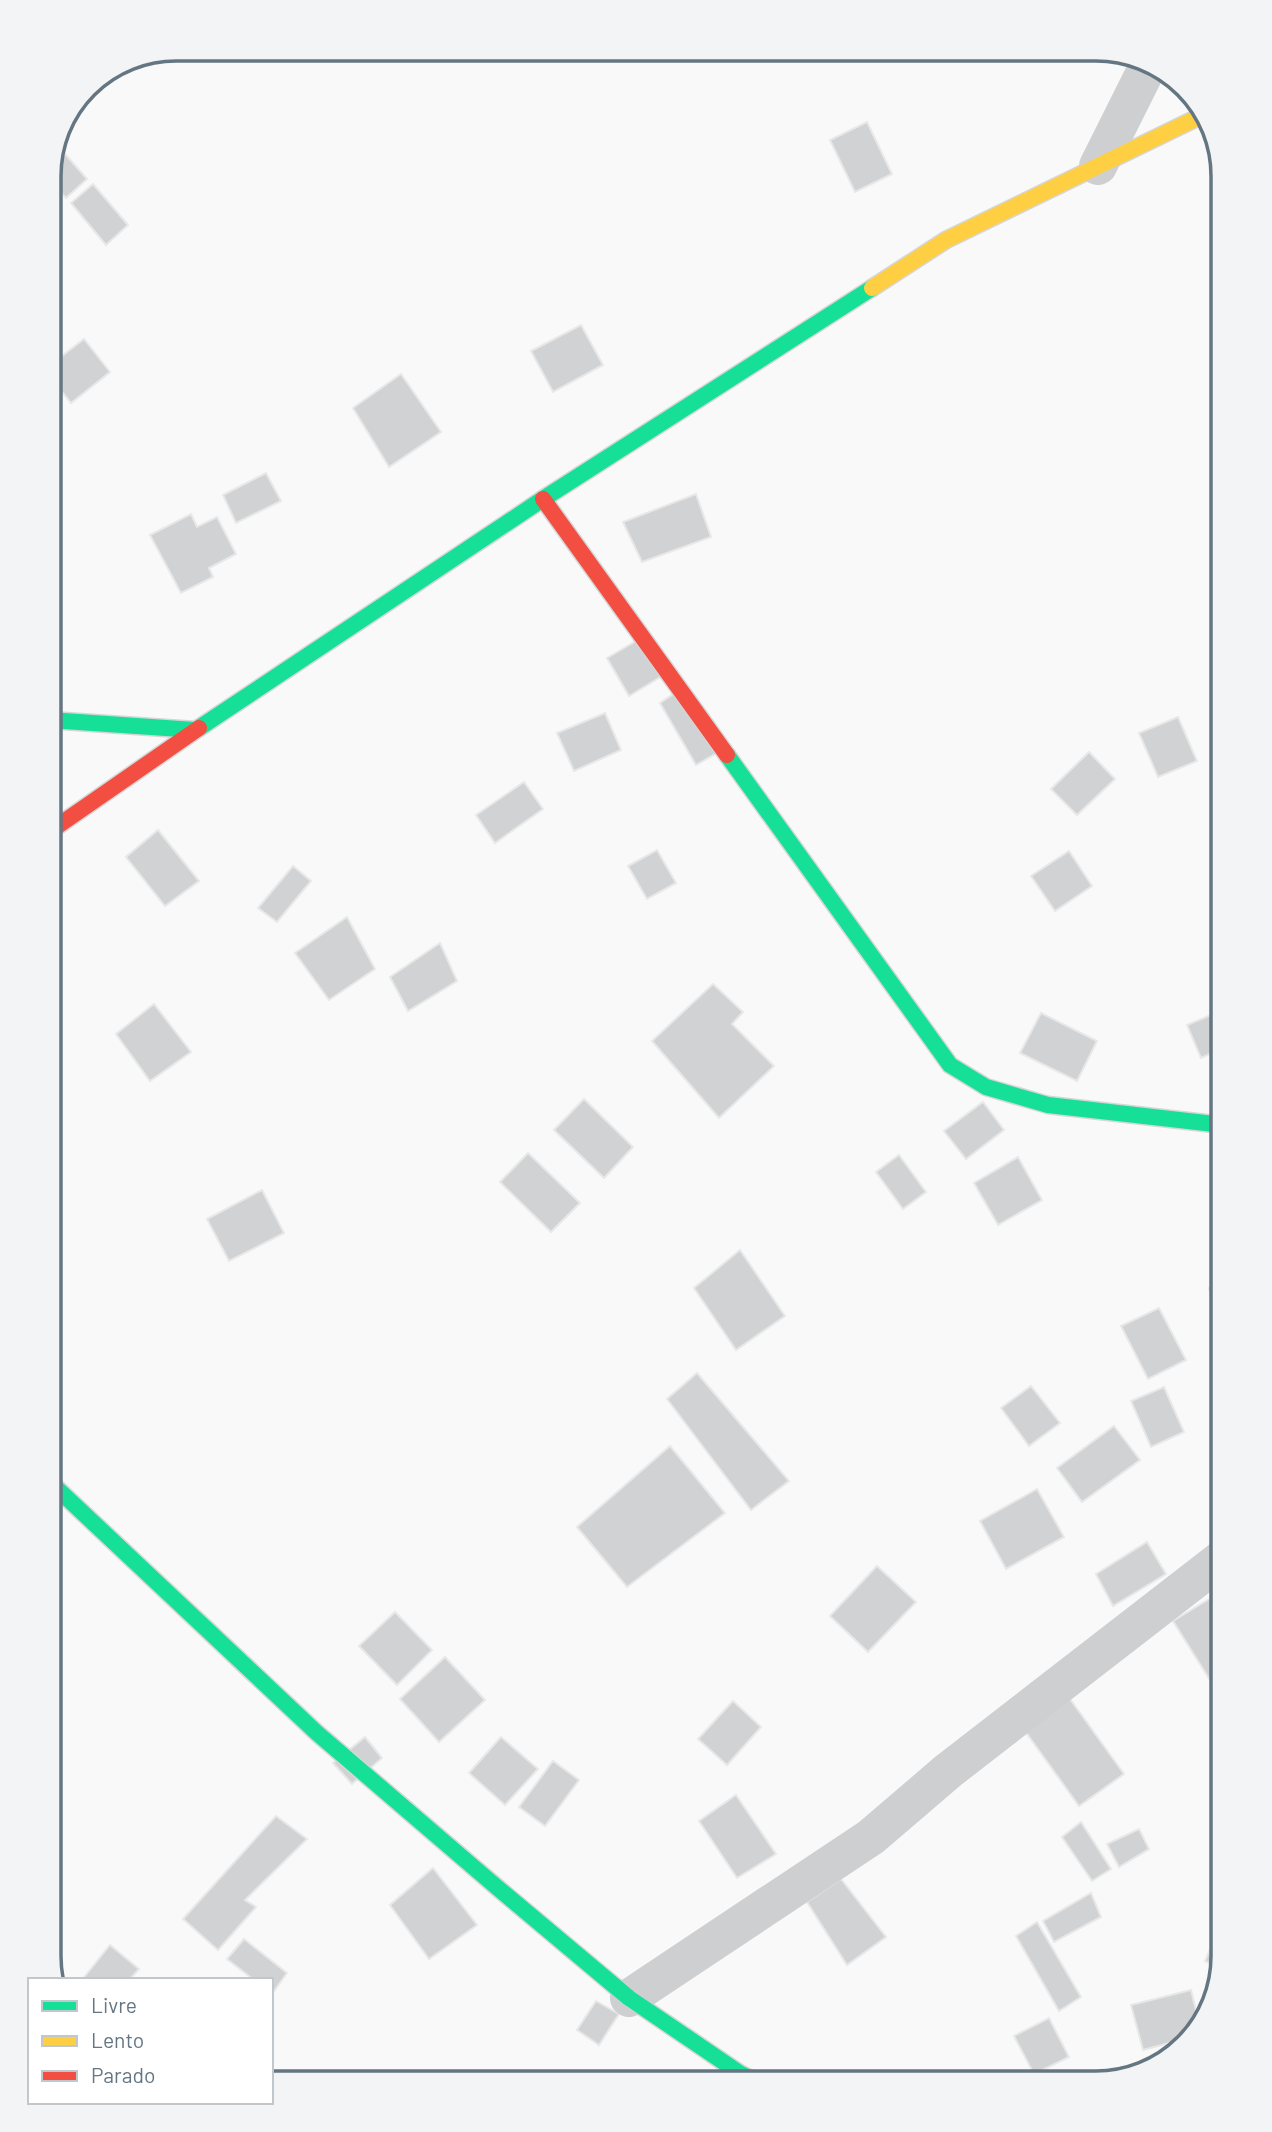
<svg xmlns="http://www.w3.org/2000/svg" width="1272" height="2132" font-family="Barlow,sans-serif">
<rect width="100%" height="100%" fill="#f9f9f9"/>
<g fill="#d0d2d3" stroke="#e8e8e8" stroke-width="2">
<polygon points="867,122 892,174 855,192 830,140"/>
<polygon points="65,154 87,179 66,198 49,179 49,168"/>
<polygon points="93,184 128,225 106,245 71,203"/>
<polygon points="581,325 603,365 553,392 531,351"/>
<polygon points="84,339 110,372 71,403 49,375 49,366"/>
<polygon points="401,374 441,432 389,467 353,408"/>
<polygon points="266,473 281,501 236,523 223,495"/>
<polygon points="696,494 711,537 642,562 623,522"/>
<polygon points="191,514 197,527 217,517 236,554 209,568 213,577 181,593 150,535"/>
<polygon points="636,641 662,676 629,696 607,658"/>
<polygon points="687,685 729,746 696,765 660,703"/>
<polygon points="605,713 621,750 574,771 557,733"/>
<polygon points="1178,717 1197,761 1158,777 1139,733"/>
<polygon points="1089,752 1115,779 1077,815 1051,789"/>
<polygon points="1223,775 1223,795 1216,779"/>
<polygon points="524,782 543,809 495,843 476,815"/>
<polygon points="158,830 199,881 165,906 126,857"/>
<polygon points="657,850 676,883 647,899 628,866"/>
<polygon points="1069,851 1092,886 1055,911 1031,876"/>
<polygon points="293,866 311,881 277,922 258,908"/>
<polygon points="347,917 375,969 329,1000 295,953"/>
<polygon points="440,943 457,981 408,1011 390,977"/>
<polygon points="713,984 743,1012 732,1024 774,1066 719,1118 652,1041"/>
<polygon points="154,1004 191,1052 150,1081 116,1034"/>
<polygon points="1223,1010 1223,1048 1201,1058 1187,1025"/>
<polygon points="1041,1013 1097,1041 1077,1081 1020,1053"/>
<polygon points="584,1099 633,1147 604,1178 554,1130"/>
<polygon points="983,1102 1004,1130 966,1159 944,1131"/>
<polygon points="528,1153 580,1203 551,1232 500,1182"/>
<polygon points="899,1155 926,1192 903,1209 876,1172"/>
<polygon points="1018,1157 1042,1200 998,1225 974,1183"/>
<polygon points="262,1190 284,1233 229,1261 207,1219"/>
<polygon points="740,1250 785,1316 736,1350 694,1288"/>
<polygon points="1223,1285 1223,1339 1222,1340 1209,1288"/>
<polygon points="1159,1308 1186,1360 1148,1379 1121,1326"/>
<polygon points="697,1373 789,1481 751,1510 667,1399"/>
<polygon points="1031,1386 1060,1423 1029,1446 1001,1408"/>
<polygon points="1164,1387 1184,1432 1151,1447 1131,1401"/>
<polygon points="1114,1426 1140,1460 1082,1502 1057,1468"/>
<polygon points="670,1446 725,1513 627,1587 577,1527"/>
<polygon points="1037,1489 1064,1537 1006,1569 980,1521"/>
<polygon points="1147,1542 1166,1574 1113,1606 1096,1574"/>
<polygon points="877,1566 916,1602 868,1652 830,1616"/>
<polygon points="1214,1596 1223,1609 1223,1682 1215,1688 1173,1621"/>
<polygon points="395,1612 432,1650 397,1685 359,1646"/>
<polygon points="445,1657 485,1700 439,1742 400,1699"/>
<polygon points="1070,1699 1124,1774 1079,1806 1025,1731"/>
<polygon points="733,1701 761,1727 727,1765 698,1739"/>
<polygon points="365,1737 382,1758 352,1784 333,1763"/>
<polygon points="501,1737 538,1769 505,1805 469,1773"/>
<polygon points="553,1761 579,1780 545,1826 519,1807"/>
<polygon points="736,1795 776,1854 737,1878 699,1821"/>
<polygon points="276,1816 307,1839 245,1900 256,1907 218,1950 183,1919"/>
<polygon points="1081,1822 1111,1869 1092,1881 1062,1837"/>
<polygon points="1139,1829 1149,1849 1119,1867 1107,1844"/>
<polygon points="433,1868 477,1925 429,1959 390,1905"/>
<polygon points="841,1879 886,1937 847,1965 807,1902"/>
<polygon points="1091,1893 1101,1917 1054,1942 1043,1921"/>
<polygon points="1037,1922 1081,1997 1059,2011 1016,1936"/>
<polygon points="244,1939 287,1973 272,1994 271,1980 254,1980 227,1959"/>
<polygon points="1214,1940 1223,1945 1220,1968 1205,1961"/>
<polygon points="110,1945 139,1969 129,1980 82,1980"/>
<polygon points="1191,1990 1200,2027 1188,2038 1143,2050 1131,2005"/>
<polygon points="596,2001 619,2014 599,2045 577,2030"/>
<polygon points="1049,2018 1069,2057 1034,2074 1014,2036"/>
<polygon points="679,2074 697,2083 674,2083"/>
<polygon points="1070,2078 1071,2083 1049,2083"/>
</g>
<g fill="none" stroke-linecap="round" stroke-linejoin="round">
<g stroke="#d5d6d7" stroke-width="19">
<g id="fast">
<polyline points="49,720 195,730"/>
<polyline points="199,728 543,499 872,288"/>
<polyline points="727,755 950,1065 986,1087 1048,1105 1223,1125"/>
<polyline points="49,1481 317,1733 499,1889 629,1998 741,2074 759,2083"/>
</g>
</g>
<g stroke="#d5d6d7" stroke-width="19">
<polyline id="slow" points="872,288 946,240 1205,114"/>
</g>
<g stroke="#d5d6d7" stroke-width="19">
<g id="jam">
<polyline points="543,499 727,755"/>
<polyline points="49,832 199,728"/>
</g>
</g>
<g stroke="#cecfd0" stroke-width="38">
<polyline points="1098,166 1149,64"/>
<polyline points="629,1998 871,1837 948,1771 1223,1558"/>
</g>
<use href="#fast" stroke="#16e098" stroke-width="16"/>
<use href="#slow" stroke="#ffcf43" stroke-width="16"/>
<use href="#jam" stroke="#f24e42" stroke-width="16"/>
</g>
<path d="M0 0H1272V2132H0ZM176 61H1096A115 115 0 0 1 1211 176V1956A115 115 0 0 1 1096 2071H176A115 115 0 0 1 61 1956V176A115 115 0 0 1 176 61Z" fill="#f3f4f5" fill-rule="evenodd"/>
<path fill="none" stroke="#657683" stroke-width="3.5" d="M176 61H1096A115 115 0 0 1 1211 176V1956A115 115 0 0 1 1096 2071H176A115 115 0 0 1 61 1956V176A115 115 0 0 1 176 61Z"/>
<rect x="28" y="1978" width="245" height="126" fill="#ffffff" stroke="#c1c8cd" stroke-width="2"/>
<rect x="42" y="2001" width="35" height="10" fill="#16e098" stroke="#c1c8cd" stroke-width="2"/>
<text x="91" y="2013" font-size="21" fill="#657683">Livre</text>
<rect x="42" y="2036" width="35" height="10" fill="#ffcf43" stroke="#c1c8cd" stroke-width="2"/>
<text x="91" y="2048" font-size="21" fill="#657683">Lento</text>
<rect x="42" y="2071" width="35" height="10" fill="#f24e42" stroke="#c1c8cd" stroke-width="2"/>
<text x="91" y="2083" font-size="21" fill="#657683">Parado</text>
</svg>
